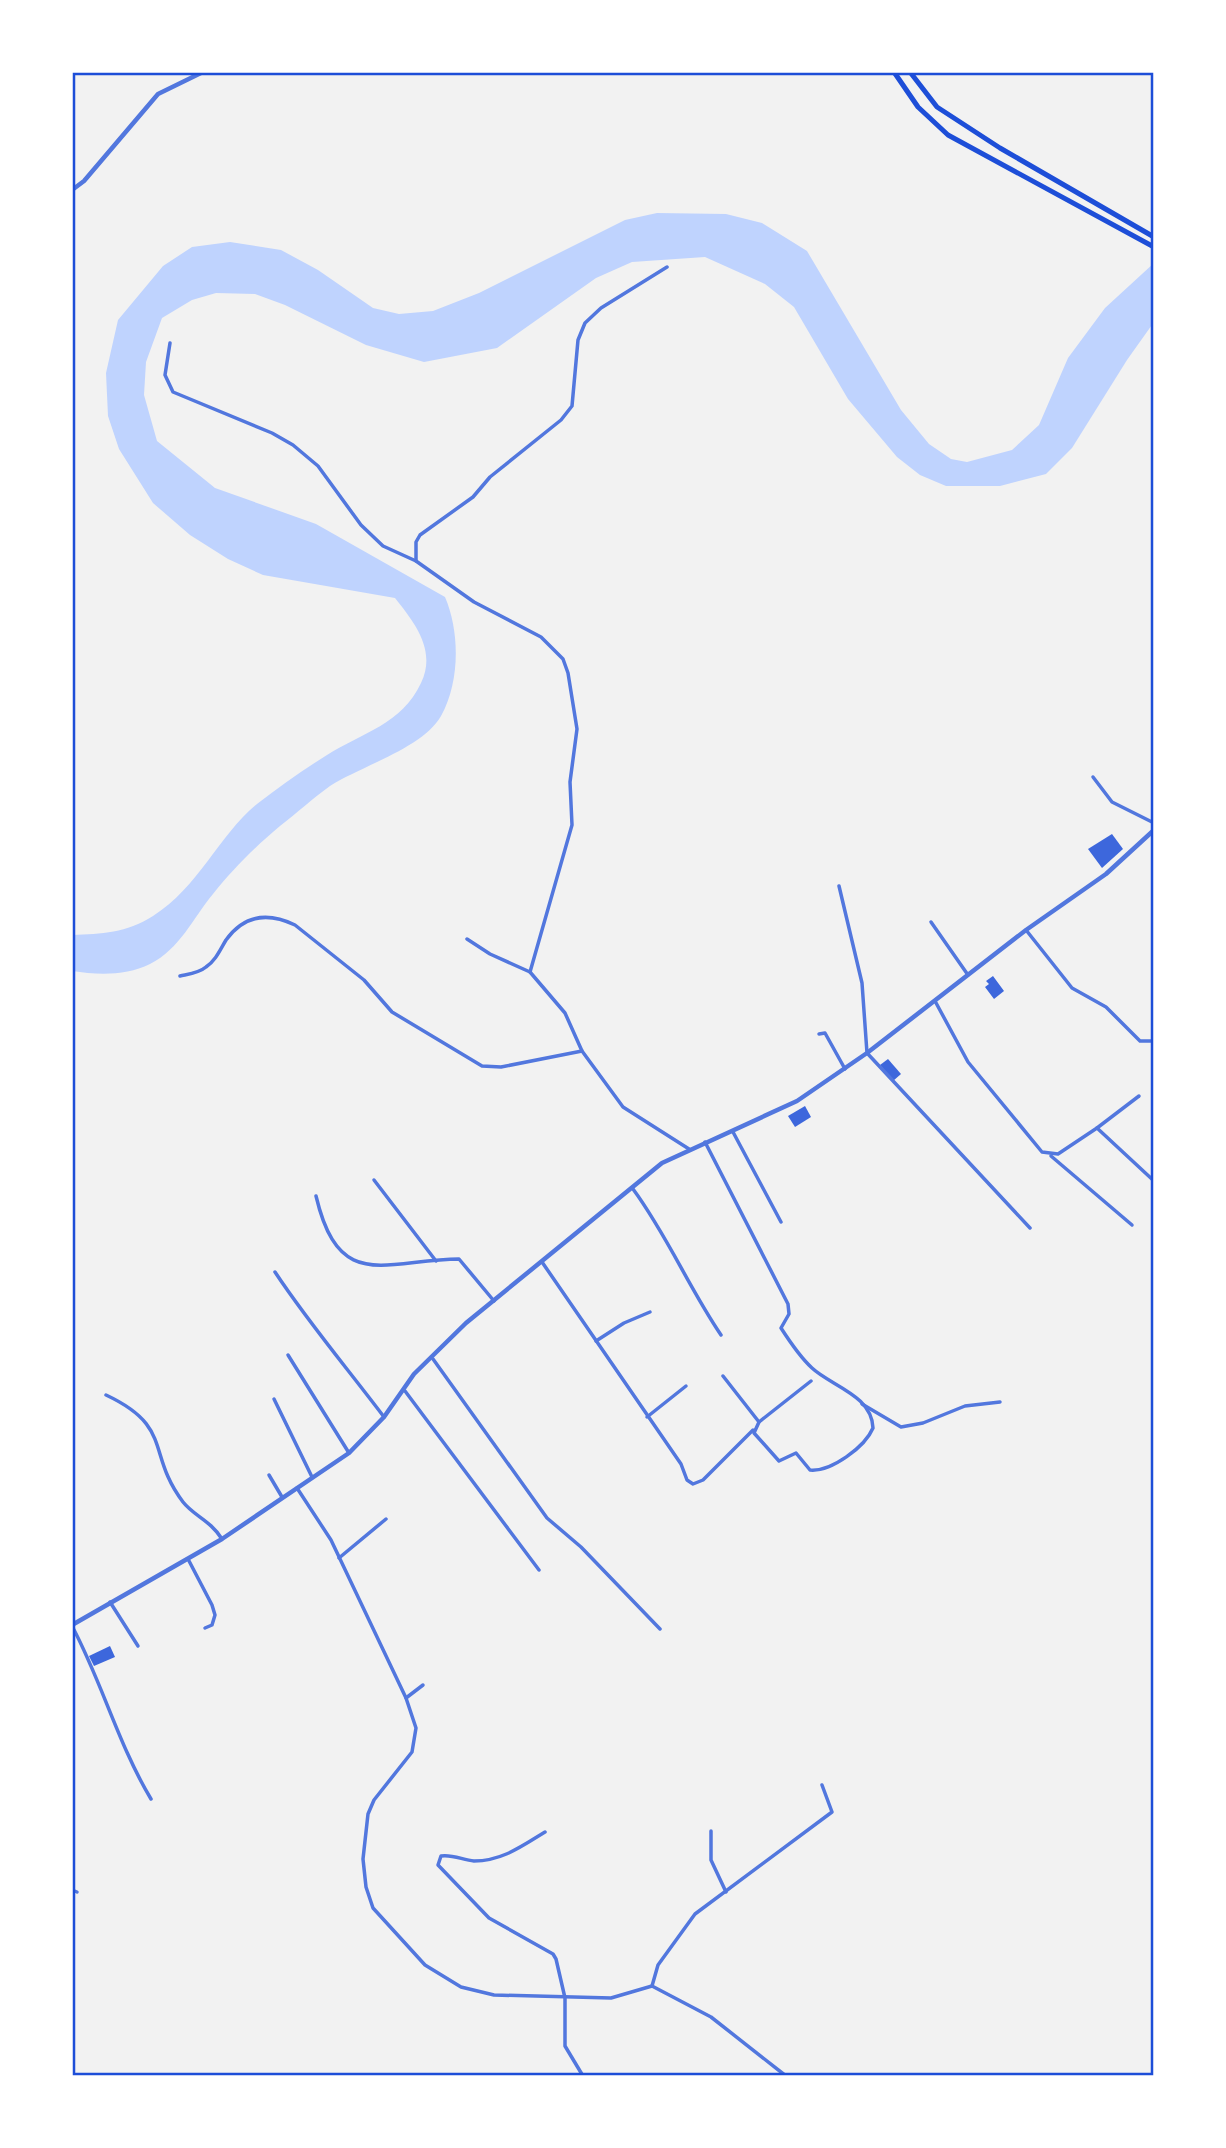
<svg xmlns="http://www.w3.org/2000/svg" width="1226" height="2148" font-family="'DM Sans',sans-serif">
<rect width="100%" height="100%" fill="#f2f2f2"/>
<path fill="#bfd3fe" d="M657,213L726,214L762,223L807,251L901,410L929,444L951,459L967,462L1012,450L1039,425L1068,358L1105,308L1154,263V322L1127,360L1072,448L1046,474L1000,486H946L920,475L897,457L848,399L794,307L765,284L705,257L632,262L596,278L497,348L424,362L366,345L285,305L255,294L216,293L192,300L162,318L146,362L144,395L157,441L215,488L316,524L445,597C460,632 460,682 441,716C423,748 361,766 330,786C313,798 297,813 280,826C257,845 232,870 213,894C193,918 180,949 150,964C126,976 98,975 72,971V935C102,934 126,933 153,916C199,887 219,835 257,804C279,787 303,770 327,755C362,733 402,724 421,683C437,650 414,622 395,598L263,575L228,559L190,535L153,503L119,449L108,416L106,373L118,320L163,266L192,247L230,242L281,250L318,270L373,308L399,314L433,311L479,293L625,220Z"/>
<g fill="#3d67dc">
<polygon points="1112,834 1123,849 1102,868 1088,849"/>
<polygon points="993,976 1004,991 994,999 985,987 989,984 986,981"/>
<polygon points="888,1059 901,1074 893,1081 880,1065"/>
<polygon points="805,1106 811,1117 795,1127 788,1116"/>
<polygon points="110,1646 115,1657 94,1666 89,1656"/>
</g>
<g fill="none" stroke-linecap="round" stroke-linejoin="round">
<g stroke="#5277de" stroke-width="3.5">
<polyline points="170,343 165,375 173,392 272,433 293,445 318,466 361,525 383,546 416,561 474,602 541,637 563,659 568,673 577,729 570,782 572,825 530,972 565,1013 582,1051 623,1107 689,1149"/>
<polyline points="416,561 416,542 420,535 473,497 490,477 561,420 572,406 578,340 585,323 601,308 667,267"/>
<polyline points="1093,777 1112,802 1154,823"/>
<polyline points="839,886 862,983 867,1053 1030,1228"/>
<polyline points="931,922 968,975"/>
<polyline points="1026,930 1072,988 1106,1007 1140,1041 1154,1041"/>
<polyline points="467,939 490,954 530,972"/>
<path d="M180,976C189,974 199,973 206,967C216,960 220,950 226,940C244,915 268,912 295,925L364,980L392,1012L482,1066L501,1067L582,1051"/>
<polyline points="935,1001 968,1062 1042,1152 1058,1154 1097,1128 1154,1181"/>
<polyline points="819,1034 825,1033 845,1069"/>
<polyline points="1097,1128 1139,1096"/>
<polyline points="733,1132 781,1222"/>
<path d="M705,1142L788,1304L789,1314L781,1328C790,1342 800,1357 812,1368C831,1386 872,1395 873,1428C865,1447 831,1472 810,1470L796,1453L779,1461L754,1433L759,1422L723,1376"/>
<polyline points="1051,1156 1132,1225"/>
<polyline points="374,1180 436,1261"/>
<path d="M633,1189C667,1235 689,1288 721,1335"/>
<path d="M316,1196C339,1293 384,1260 459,1259L494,1301"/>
<polyline points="542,1262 681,1464 687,1480 693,1484 703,1480 753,1430"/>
<path d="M275,1272C308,1322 347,1368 384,1417"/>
<polyline points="596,1341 624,1323 650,1312"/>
<polyline points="288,1355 349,1453"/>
<polyline points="433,1359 547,1518 581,1547 660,1629"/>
<polyline points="405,1391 539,1570"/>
<path d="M106,1395C174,1427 146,1453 183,1502C194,1516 210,1520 222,1539"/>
<polyline points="274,1399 312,1477"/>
<polyline points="862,1404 901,1427 923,1423 965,1406 1000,1402"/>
<polyline points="647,1417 686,1386"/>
<polyline points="759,1422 811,1381"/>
<polyline points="269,1475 282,1497"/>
<polyline points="297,1488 331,1540 406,1698 416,1728 412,1752 374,1800 368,1814 363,1859 366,1887 373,1908 425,1965 461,1987 494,1995 611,1998 652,1986 711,2017 786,2076"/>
<polyline points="339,1558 386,1519"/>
<polyline points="188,1559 212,1605 215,1615 212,1625 205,1628"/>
<polyline points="110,1602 138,1646"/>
<path d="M72,1626C102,1682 118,1744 151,1799"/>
<polyline points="406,1698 423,1685"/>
<polyline points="711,1831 711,1860 726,1892"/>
<path d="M545,1832C522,1846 502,1861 474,1861C463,1860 452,1854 441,1856L438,1865L489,1918L553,1954L556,1959L565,1998V2046L583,2076"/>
<polyline points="72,1890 77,1892"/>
<polyline points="652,1986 658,1965 695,1914 832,1812 822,1785"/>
</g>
<g stroke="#5277de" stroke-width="4.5">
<polyline points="72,190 84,181 158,94 203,72"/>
<polyline points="72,1625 222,1539 349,1453 384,1417 414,1374 466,1323 662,1163 797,1101 867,1053 1026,930 1106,874 1154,830"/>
</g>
<g stroke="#1d4ed8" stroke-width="5">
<polyline points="894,72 918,107 948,135 1154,247"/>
<polyline points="910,72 937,107 1000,148 1154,237"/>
</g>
</g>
<rect width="1226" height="2148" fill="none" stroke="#ffffff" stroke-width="147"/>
<rect x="74" y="74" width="1078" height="2000" fill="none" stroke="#1d4ed8" stroke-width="2.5"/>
</svg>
